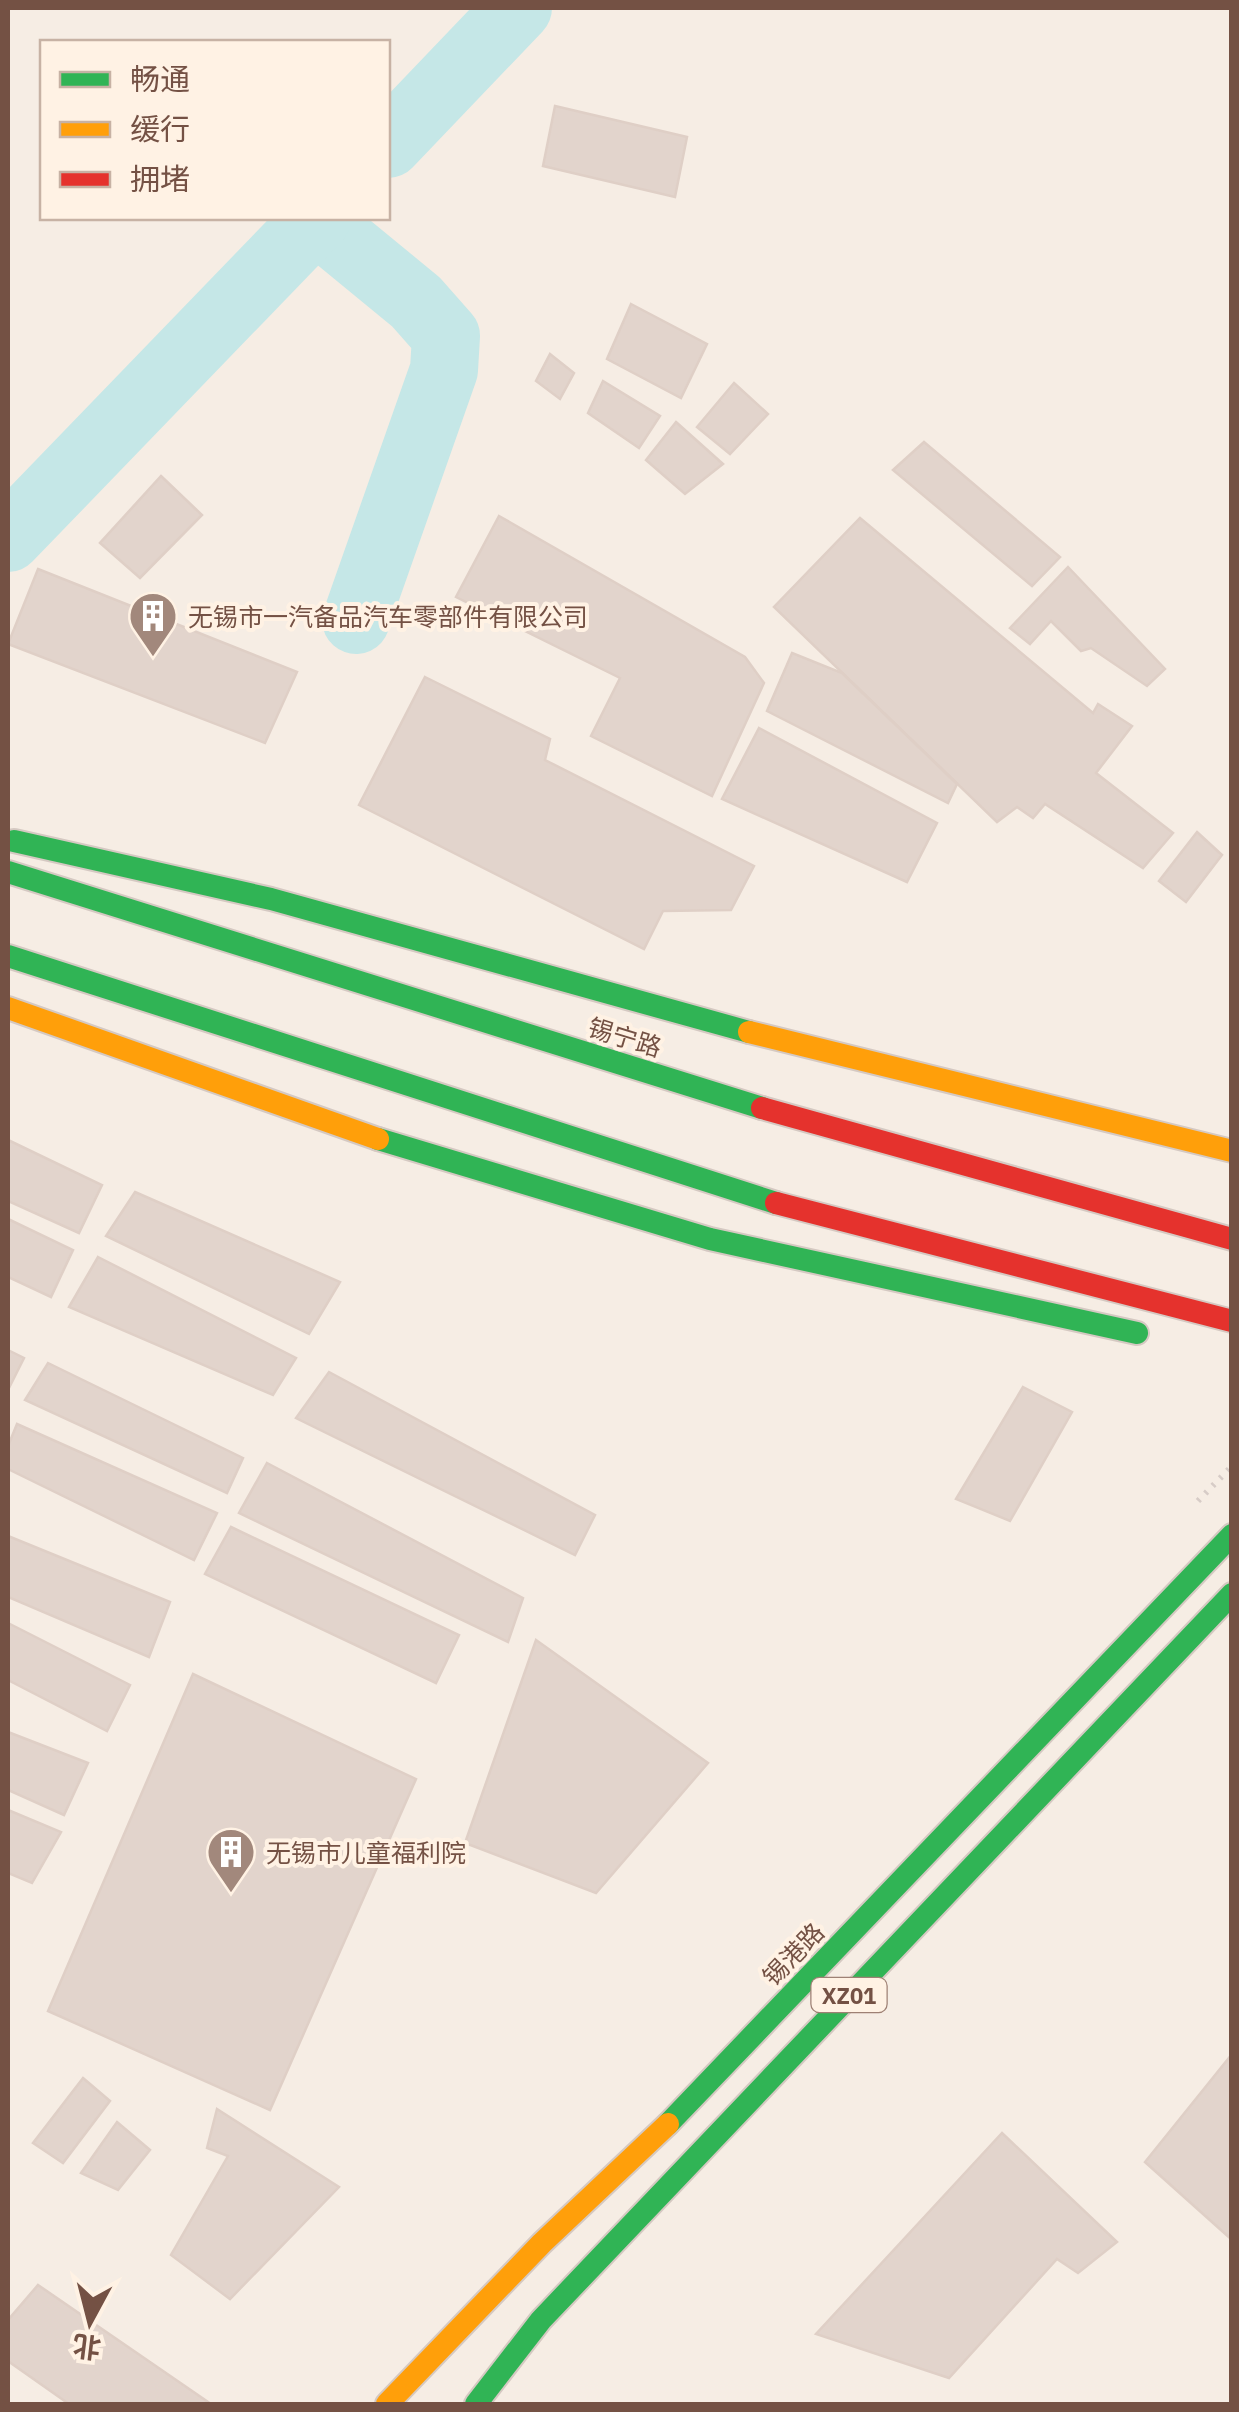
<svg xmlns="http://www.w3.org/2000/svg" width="1239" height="2412" font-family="'IBM Plex Sans','Noto Sans SC',sans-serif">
<rect width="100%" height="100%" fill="#f6ede4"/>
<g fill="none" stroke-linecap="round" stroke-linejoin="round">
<g stroke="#c5e7e7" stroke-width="68">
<polyline points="388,144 518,8"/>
<polyline points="315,219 416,302 446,336 444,370 356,620"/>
<polyline points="8,538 317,218"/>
</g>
</g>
<g fill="#e2d4cc" stroke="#dfcfc6" stroke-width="2.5">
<polygon points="555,106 687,137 675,197 543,166"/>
<polygon points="631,304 707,344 681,398 607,359"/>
<polygon points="550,354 574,373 560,399 536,381"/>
<polygon points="603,381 660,416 639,448 588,413"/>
<polygon points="734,383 768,414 730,454 697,427"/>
<polygon points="676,422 723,464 685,494 646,460"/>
<polygon points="924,442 1060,557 1032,586 893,470"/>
<polygon points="161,476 202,515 140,578 100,543"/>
<polygon points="499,516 745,657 764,683 712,796 591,736 620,678 456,597"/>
<polygon points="860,518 1093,713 1098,704 1132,726 1096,773 1173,833 1143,868 1045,804 1033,818 1017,807 997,822 774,607"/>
<polygon points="1068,567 1165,669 1147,686 1091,648 1081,651 1051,621 1030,644 1010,628"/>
<polygon points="38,569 297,672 265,743 8,644"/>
<polygon points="792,653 842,673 957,784 948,803 767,711"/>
<polygon points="425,677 550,739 545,760 754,866 731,910 663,911 644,949 359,805"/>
<polygon points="759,728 937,823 907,882 722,799"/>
<polygon points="1197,832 1222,855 1186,902 1159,881"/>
<polygon points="8,1140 102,1185 79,1233 8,1201"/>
<polygon points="135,1192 340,1282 309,1334 106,1236"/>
<polygon points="8,1219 73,1250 51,1297 8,1277"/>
<polygon points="98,1257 296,1358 273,1395 69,1307"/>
<polygon points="8,1350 24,1358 8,1390"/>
<polygon points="48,1363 243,1458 227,1493 25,1400"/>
<polygon points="329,1372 595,1515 575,1555 296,1418"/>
<polygon points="1023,1387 1072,1412 1010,1521 956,1499"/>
<polygon points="17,1424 217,1513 194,1560 8,1469 8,1446"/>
<polygon points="267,1463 523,1598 508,1642 239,1513"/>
<polygon points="231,1527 459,1635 436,1683 205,1574"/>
<polygon points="8,1536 170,1602 149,1657 8,1597"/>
<polygon points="8,1623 130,1685 107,1731 8,1680"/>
<polygon points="536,1640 708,1763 596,1893 465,1843"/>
<polygon points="193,1674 416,1779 270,2110 48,2011"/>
<polygon points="8,1732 88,1763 64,1815 8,1790"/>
<polygon points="8,1810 61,1832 32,1883 8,1873"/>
<polygon points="1232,2054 1232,2240 1145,2162"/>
<polygon points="83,2078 110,2101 63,2163 33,2143"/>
<polygon points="217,2109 339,2187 230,2299 171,2255 228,2156 207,2148"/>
<polygon points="117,2122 150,2150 118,2190 81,2173"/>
<polygon points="1002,2133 1117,2242 1078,2273 1057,2259 949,2378 816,2334"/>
<polygon points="38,2285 211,2404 69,2404 8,2361 8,2320"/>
</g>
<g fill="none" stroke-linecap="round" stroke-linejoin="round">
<g stroke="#d5c9c2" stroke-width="26">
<g id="fast">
<polyline points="14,841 271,899 749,1032"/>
<polyline points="8,872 762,1108"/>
<polyline points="8,956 776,1203"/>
<polyline points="378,1139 710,1239 1137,1333"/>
<polyline points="668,2124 1232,1535"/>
<polyline points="476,2404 541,2320 1232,1594"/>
</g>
</g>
<g stroke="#d5c9c2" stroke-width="26">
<g id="slow">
<polyline points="8,1008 378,1139"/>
<polyline points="749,1032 1232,1151"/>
<polyline points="387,2404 542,2243 668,2124"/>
</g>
</g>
<g stroke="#d5c9c2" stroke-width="26">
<g id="jam">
<polyline points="762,1108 1232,1239"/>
<polyline points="776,1203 1232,1321"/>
</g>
</g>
<polyline stroke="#d7ccc7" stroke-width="6" stroke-dasharray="2.5 8" stroke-linecap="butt" points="1198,1501 1232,1466"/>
<use href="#fast" stroke="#30b455" stroke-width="22"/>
<use href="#slow" stroke="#ff9f0a" stroke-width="22"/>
<use href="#jam" stroke="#e5322d" stroke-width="22"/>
</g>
<defs>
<g id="building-pin" transform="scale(2.5)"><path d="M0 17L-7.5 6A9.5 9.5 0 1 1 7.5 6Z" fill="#a2887c" stroke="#fff2e4"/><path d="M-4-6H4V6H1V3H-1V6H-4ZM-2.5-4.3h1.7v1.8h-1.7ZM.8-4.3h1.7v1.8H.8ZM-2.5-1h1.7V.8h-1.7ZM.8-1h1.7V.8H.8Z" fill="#fff"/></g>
</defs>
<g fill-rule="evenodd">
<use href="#building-pin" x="153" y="616"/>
<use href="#building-pin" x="231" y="1852"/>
</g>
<g text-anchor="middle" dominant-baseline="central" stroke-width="8" stroke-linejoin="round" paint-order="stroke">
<rect fill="#fff2e4" stroke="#9e8174" stroke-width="2.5" x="811.5" y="1978" width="75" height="34" rx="8"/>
<g font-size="22" font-weight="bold" fill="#745144">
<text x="849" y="1995">XZ01</text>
</g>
<g font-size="25" fill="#745144" stroke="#fff2e4" text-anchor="start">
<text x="188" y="616">无锡市一汽备品汽车零部件有限公司</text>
<text x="266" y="1852">无锡市儿童福利院</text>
</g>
<g font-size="25" fill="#745144" stroke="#fff2e4">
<text transform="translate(625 1037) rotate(17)">锡宁路</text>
<text transform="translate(793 1954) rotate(-46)">锡港路</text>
</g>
</g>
<rect width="1239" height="2412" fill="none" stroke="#745144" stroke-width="20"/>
<rect x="40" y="40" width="350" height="180" fill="#fff2e4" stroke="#c7b2a4" stroke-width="2.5"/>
<rect x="60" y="72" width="50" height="15" fill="#30b455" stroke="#c7b2a4" stroke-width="2.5"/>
<text x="130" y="90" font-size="30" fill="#745144">畅通</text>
<rect x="60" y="122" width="50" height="15" fill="#ff9f0a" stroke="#c7b2a4" stroke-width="2.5"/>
<text x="130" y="140" font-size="30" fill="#745144">缓行</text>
<rect x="60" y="172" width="50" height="15" fill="#e5322d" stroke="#c7b2a4" stroke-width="2.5"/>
<text x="130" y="190" font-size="30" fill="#745144">拥堵</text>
<g transform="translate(90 2322) rotate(187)" stroke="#fff2e4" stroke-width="8" paint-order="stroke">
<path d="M0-8L18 38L0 25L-18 38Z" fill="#745144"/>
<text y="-15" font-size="28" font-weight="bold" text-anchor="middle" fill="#745144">北</text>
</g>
</svg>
